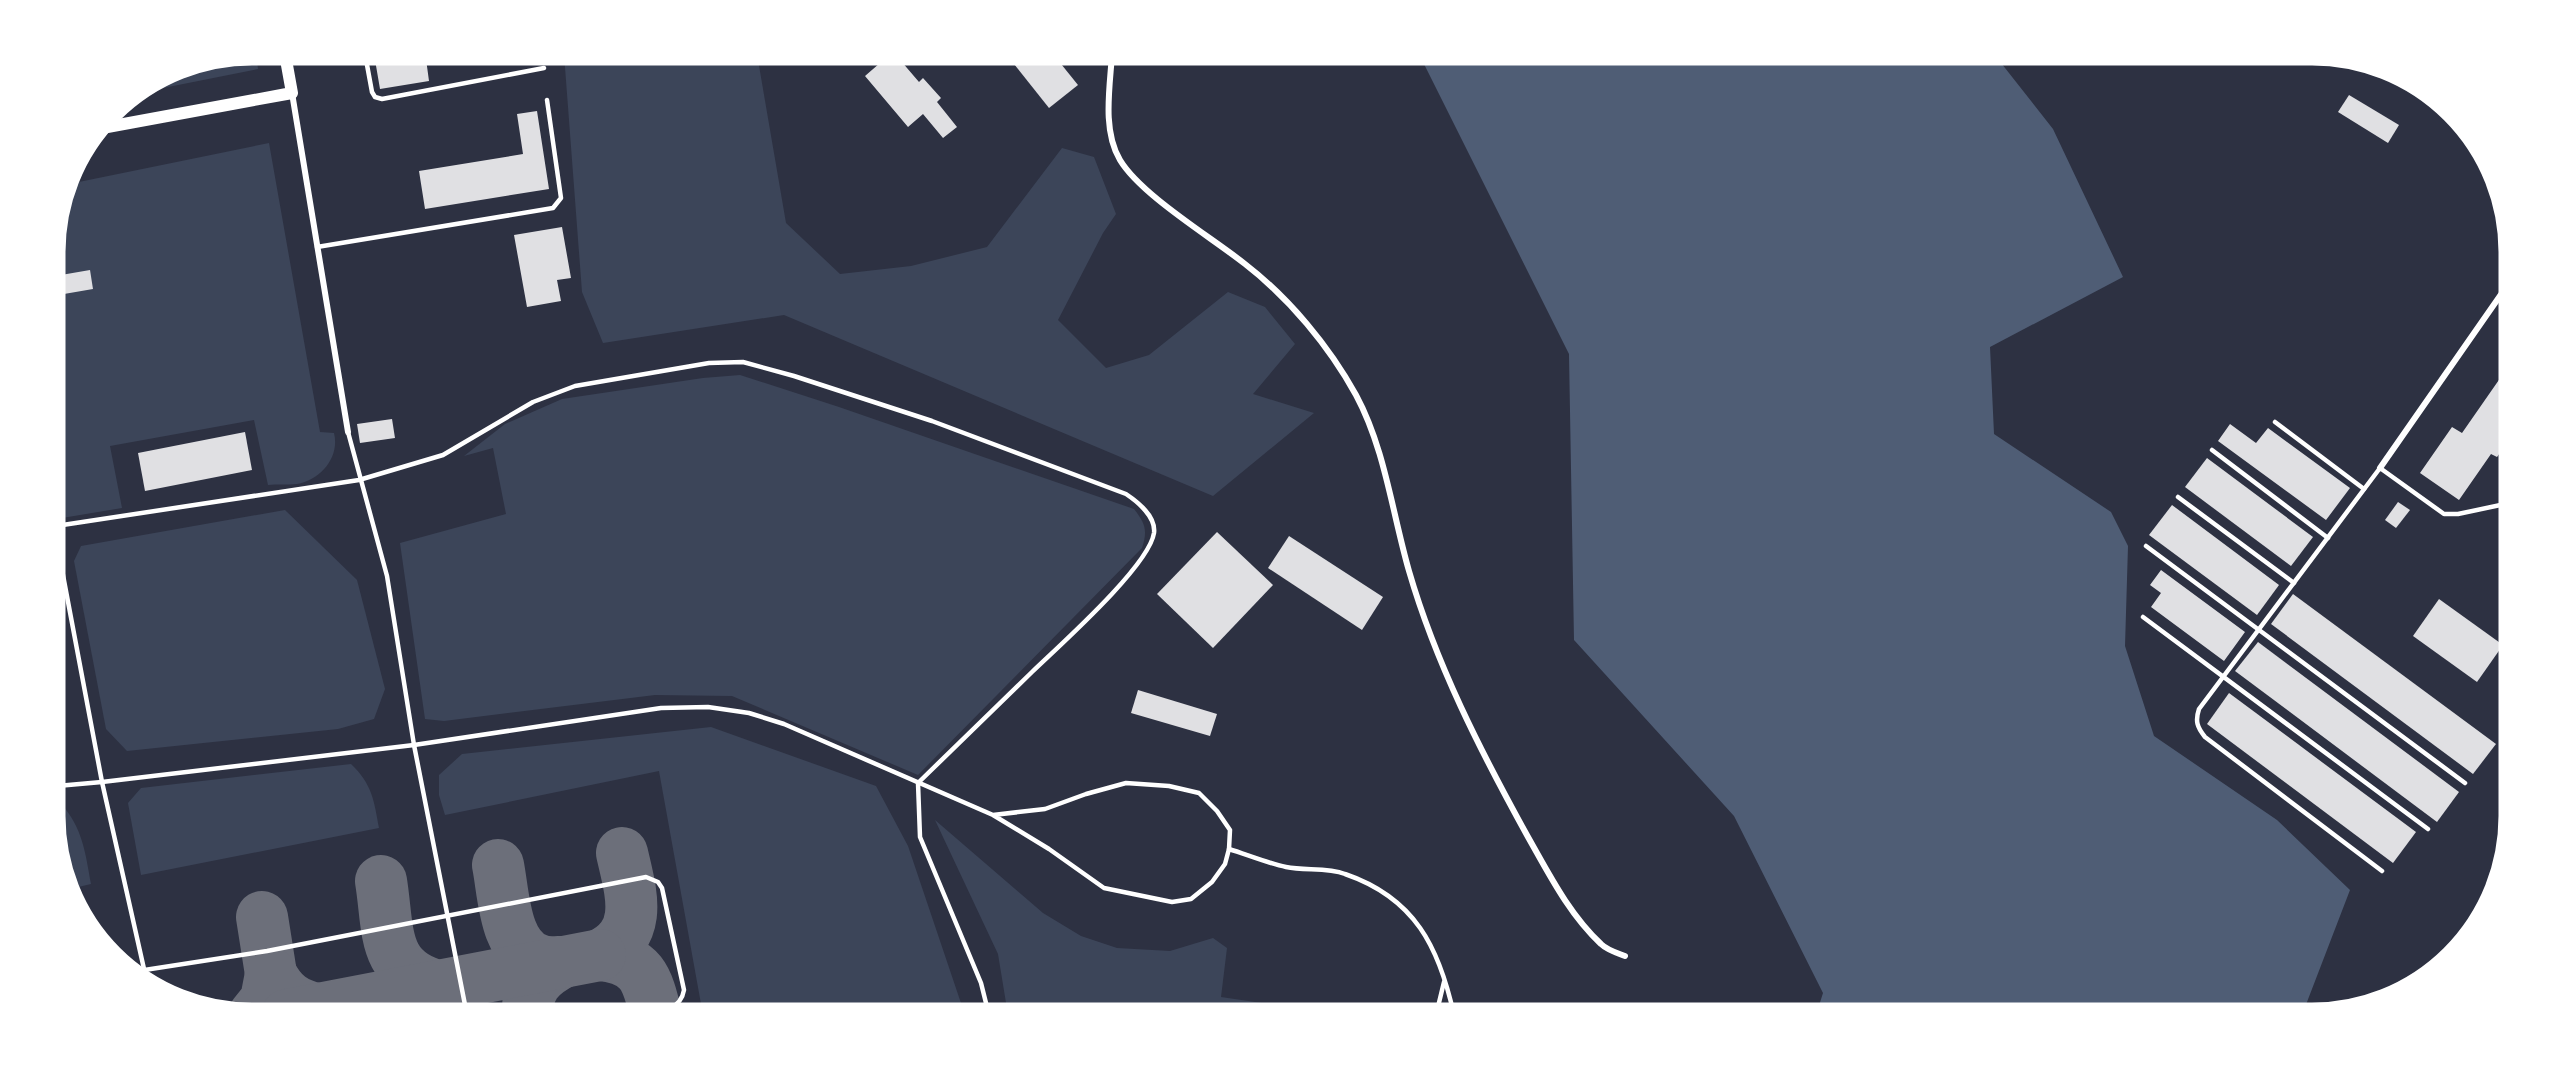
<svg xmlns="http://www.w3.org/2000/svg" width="2565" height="1069" font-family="Barlow,sans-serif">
<rect width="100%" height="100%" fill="#2d3142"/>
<g fill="#3c4559">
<polygon points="256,54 258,69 138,93 177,69"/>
<polygon points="564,54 757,54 786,223 840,274 911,266 987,247 1062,148 1094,157 1116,214 1103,233 1058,320 1106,368 1149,355 1228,292 1265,307 1295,344 1253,394 1314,413 1213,496 784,315 603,343 582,292"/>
<path d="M269,143L320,432L334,433C340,457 321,480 297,484C287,485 277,484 268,485L254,420L110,446L122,508L56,519L54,239L69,184Z"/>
<path d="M740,375L839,407L1134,509C1145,523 1148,530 1142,548L918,775L732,696L655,695L444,721L425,719L400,543L506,514L493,448L464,456L505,424L562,399L703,378Z"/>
<polygon points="285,510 357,580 385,689 374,719 338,729 127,751 106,729 74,561 81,546"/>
<polygon points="711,727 876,786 908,846 965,1015 703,1015 659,771 445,815 439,795 439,775 462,754"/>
<path d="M351,764C372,784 374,800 379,828L141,875L128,803L141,788Z"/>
<path d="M60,802C83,829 85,851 91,884L74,888L58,855L57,803Z"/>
<polygon points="935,820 1043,913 1081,936 1117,948 1170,951 1213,938 1227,948 1221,997 1308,1010 1313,1015 1008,1015 998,954"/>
</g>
<polygon fill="#4f5d75" points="1419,54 1994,54 2053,129 2123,277 1990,347 1994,434 2111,512 2128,546 2125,646 2154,736 2277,820 2350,890 2302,1015 1816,1015 1823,993 1734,816 1574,640 1569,354"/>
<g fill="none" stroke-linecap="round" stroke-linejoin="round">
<g stroke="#6c6f7a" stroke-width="52">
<path d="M622,853C631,893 645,933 600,955C642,960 647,977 656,1015"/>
<path d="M498,865C504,895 504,949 539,960C547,963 555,962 563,962C542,973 524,988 529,1015"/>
<path d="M381,881C389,930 381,971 438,986L423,996"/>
<polyline points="262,917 271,974"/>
<path d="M254,1015L266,1000L271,974C282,995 294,1004 317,1009L308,1015"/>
<polyline points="287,1015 600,955"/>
</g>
</g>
<g fill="#e0e0e3">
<polygon points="374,54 450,54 450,55 426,59 429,81 380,89"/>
<polygon points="873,54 895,54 919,82 923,78 941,98 937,102 957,127 943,138 923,114 908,127 865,76 880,63"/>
<polygon points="1006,54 1053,54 1078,85 1049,108"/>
<polygon points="2349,95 2399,125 2388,143 2338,112"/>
<polygon points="537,111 549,189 425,209 419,171 523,154 517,114"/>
<polygon points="562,227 571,278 557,280 561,301 527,307 514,235"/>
<polygon points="90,270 93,289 64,294 61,275"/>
<polygon points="2510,364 2510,439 2497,457 2491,454 2459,500 2420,473 2452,427 2462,433"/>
<polygon points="392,419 395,438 360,443 357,424"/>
<polygon points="2230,424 2256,443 2268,428 2350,488 2326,520 2218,441"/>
<polygon points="245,432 252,470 145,491 138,453"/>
<polygon points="2207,458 2313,537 2291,566 2185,487"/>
<polygon points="2398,502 2410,510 2396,528 2385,520"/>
<polygon points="2172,505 2279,585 2257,615 2149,535"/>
<polygon points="1217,532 1273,585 1213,648 1157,594"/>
<polygon points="1289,536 1383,597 1362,630 1268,568"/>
<polygon points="2161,570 2245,632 2224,661 2151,607 2161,593 2150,585"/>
<polygon points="2293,594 2496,744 2473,774 2271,624"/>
<polygon points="2439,599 2503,645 2477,682 2413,636"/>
<polygon points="2258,642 2459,792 2437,822 2235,671"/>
<polygon points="1138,690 1217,714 1210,736 1131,713"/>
<polygon points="2229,693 2416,832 2393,863 2207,724"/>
</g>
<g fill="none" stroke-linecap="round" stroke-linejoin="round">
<g stroke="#fff" stroke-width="4.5">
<polyline points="365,54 372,92 375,97 382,99 544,68"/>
<polyline points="317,247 553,208 561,198 547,100"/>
<polyline points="2275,422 2364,489"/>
<polyline points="348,432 387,576 414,745 467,1015"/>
<polyline points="2212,450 2328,538"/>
<polyline points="2178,497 2294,583"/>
<path d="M56,526L359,480L443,455L533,402L575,386L709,363L743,362L794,376L932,421L1126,494C1138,502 1156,517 1154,533C1149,566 1060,645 1032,672C994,709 956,746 918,783L920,837L981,983L989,1015"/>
<polyline points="56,538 102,782 57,786"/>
<polyline points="2146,546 2465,783"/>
<polyline points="2143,617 2428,829"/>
<path d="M1229,849C1248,855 1267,863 1286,867C1305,871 1327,867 1345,874C1415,898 1439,947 1454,1015"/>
<path d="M2382,871L2205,737C2197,727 2195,721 2199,709L2380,468L2444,514H2458L2510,503"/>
<polyline points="144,969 102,782 414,745 661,708 708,707 749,713 784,724 993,815 1049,849 1104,888 1172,902 1191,899 1212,882 1225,864 1229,849 1230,830 1217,811 1199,793 1169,786 1126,783 1086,794 1045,809 993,815"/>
<path d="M138,971L267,951L646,877L658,882L662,888L684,990C681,1009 662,1012 645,1015"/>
<polyline points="1436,1015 1444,982"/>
</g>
<g stroke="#fff" stroke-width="6">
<path d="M1112,54C1110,87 1102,130 1120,160C1141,195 1211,237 1245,264C1289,298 1329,346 1356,395C1385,449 1392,512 1409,571C1436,664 1481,752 1528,837C1549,874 1569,914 1601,944C1607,950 1617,953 1625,956"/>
<polyline points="292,93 348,432"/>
<polyline points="2380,468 2509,283"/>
</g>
<polyline stroke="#fff" stroke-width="12" points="102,128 292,93 285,54"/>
</g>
<path d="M0 0H2565V1069H0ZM252 64H2312A188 188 0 0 1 2500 252V816A188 188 0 0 1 2312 1004H252A188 188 0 0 1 64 816V252A188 188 0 0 1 252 64Z" fill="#fff" fill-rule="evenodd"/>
<path fill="none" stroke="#fff" stroke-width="3" d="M252 64H2312A188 188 0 0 1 2500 252V816A188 188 0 0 1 2312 1004H252A188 188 0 0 1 64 816V252A188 188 0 0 1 252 64Z"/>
</svg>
